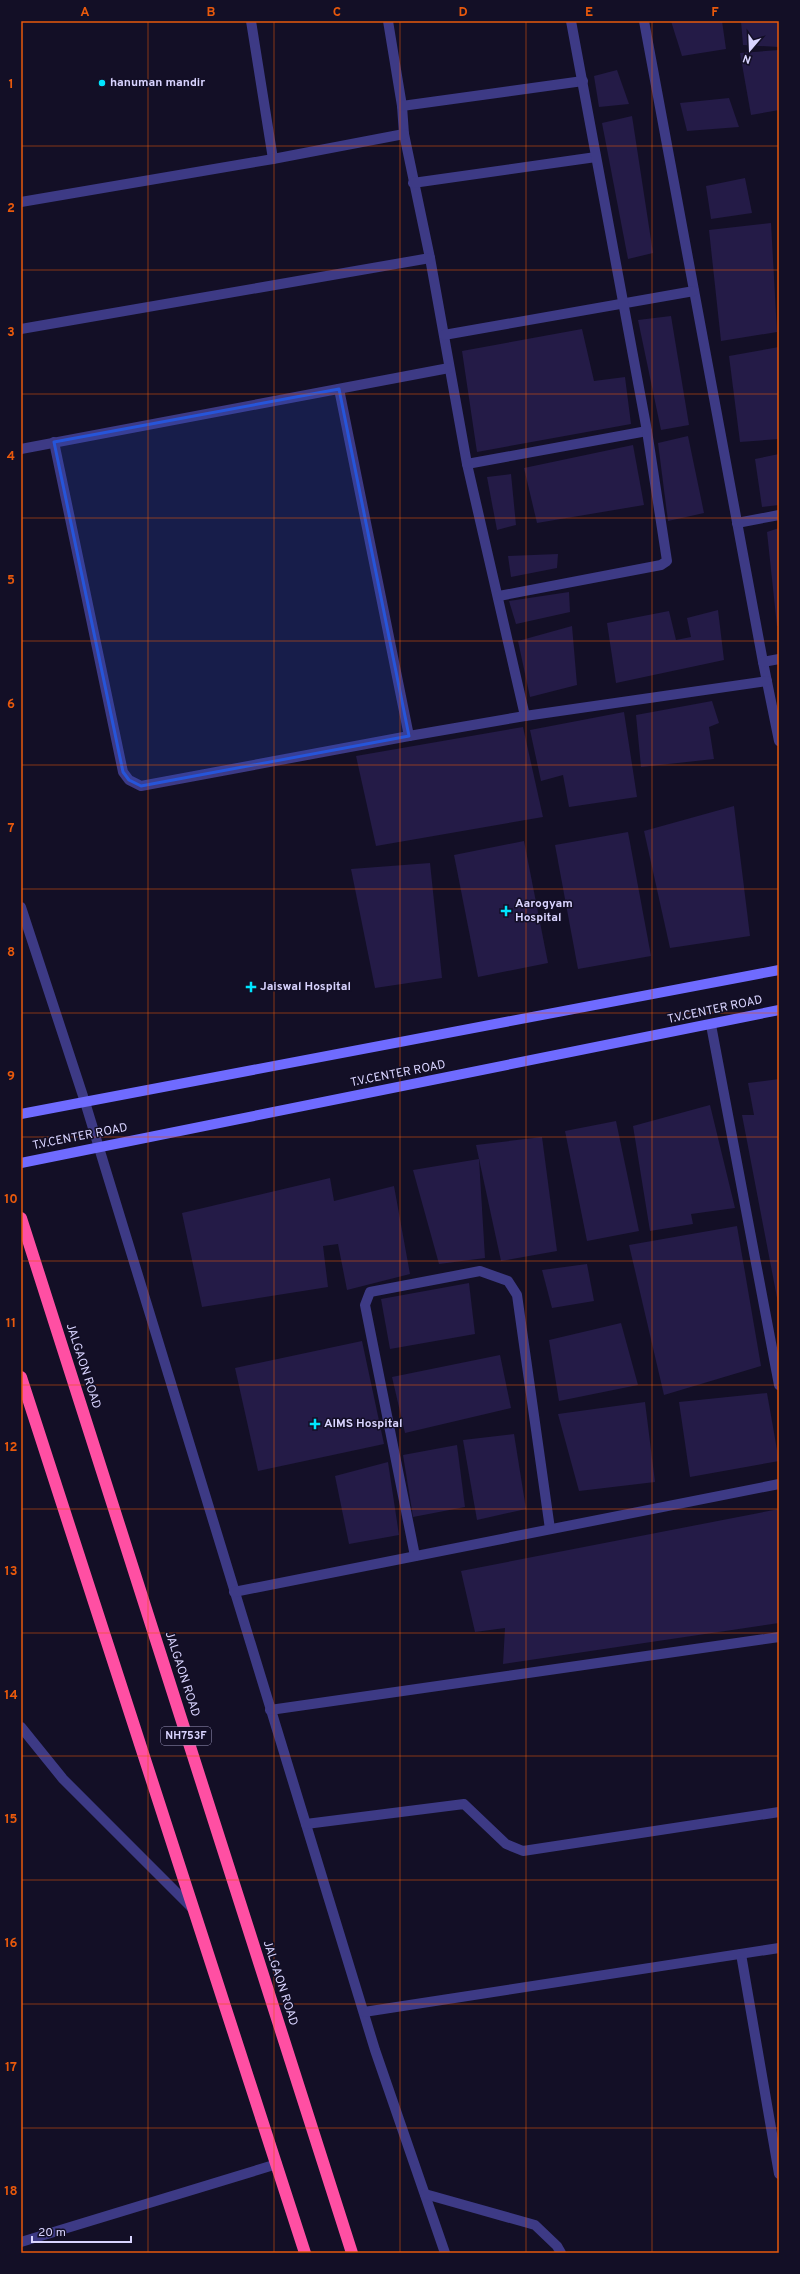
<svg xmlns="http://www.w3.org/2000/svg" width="800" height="2274" font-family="Overpass,sans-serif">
<rect width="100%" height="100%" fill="#130f26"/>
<g fill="#241b47">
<polygon points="671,21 722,21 726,49 682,56"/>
<polygon points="741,21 779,21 779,47 743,45"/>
<polygon points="779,50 779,110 751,115 740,53"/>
<polygon points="617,70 629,104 599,107 594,76"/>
<polygon points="729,98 739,127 687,131 680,103"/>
<polygon points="632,116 653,253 628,259 602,123"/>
<polygon points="745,178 752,213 711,219 706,186"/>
<polygon points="771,223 777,332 721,341 709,230"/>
<polygon points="671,316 689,425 661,430 638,320"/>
<polygon points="582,329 594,381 625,377 631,424 477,452 462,351"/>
<polygon points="779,347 779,439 740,442 729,356"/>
<polygon points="688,436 704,513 668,521 658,443"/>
<polygon points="633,445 644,505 537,523 524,468"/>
<polygon points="779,454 779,505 762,507 755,459"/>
<polygon points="511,474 516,525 497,530 487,477"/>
<polygon points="779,528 779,626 777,626 767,532"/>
<polygon points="558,554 557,568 511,577 508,556"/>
<polygon points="569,592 570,612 516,624 509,601"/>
<polygon points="718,610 724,660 616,683 607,623 669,611 676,640 691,637 687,618"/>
<polygon points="572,626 577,685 530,697 518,641"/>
<polygon points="712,701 719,723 709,727 714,759 641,767 636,715"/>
<polygon points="624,712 637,797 569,807 563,775 541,781 530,730"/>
<polygon points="523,727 543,817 376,846 356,756"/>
<polygon points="734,806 750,936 670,948 644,831"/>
<polygon points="628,832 651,956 578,969 555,845"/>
<polygon points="524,841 548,963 478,977 454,855"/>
<polygon points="430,863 442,978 375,988 351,869"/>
<polygon points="779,1079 779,1303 778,1303 742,1115 754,1115 748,1083"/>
<polygon points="710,1105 735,1208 691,1214 693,1224 650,1231 633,1126"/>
<polygon points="616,1121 639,1231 587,1241 565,1131"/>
<polygon points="542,1137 557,1251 501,1261 476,1145"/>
<polygon points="479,1159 485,1258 439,1264 413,1170"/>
<polygon points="330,1178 334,1201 394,1186 410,1274 347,1290 338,1244 323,1246 328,1287 202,1307 182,1213"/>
<polygon points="737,1226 761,1366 664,1395 629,1245"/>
<polygon points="587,1264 594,1301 552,1308 542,1270"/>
<polygon points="469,1283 475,1334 390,1349 381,1299"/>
<polygon points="621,1323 638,1385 559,1401 549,1340"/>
<polygon points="362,1341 384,1444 258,1471 235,1368"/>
<polygon points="500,1355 511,1408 405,1433 392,1377"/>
<polygon points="767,1393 779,1461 690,1477 679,1402"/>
<polygon points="645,1402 655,1482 579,1491 558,1414"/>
<polygon points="514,1434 526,1509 477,1520 463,1440"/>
<polygon points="457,1445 465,1507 413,1517 403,1455"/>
<polygon points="388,1462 399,1535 349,1544 335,1476"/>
<polygon points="779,1509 779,1623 503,1664 505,1628 475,1632 461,1571"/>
</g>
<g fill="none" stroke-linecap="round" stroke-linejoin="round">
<g stroke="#3d3a85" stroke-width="10">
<polyline points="251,21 273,159"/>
<polyline points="388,21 402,106 404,134 430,258 467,464 525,716"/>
<polyline points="644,21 763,662 779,741"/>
<polyline points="402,106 583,81"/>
<polyline points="413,183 596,157"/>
<polyline points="21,202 273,159 404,134"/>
<polyline points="21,329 430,258"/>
<polyline points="444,335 694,291"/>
<polyline points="339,389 409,736"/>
<polyline points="54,442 123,772 129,780 141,786 409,736 525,716 767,681"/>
<polyline points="21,449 449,368"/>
<polyline points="467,464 647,431"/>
<polyline points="737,523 779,515"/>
<polyline points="499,596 661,565 667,561 647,431 571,21"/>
<polyline points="763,662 779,659"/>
<polyline points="21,907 85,1102 375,2050 445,2253"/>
<polyline points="711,1025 779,1385"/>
<polyline points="415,1556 365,1305 370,1292 480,1271 508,1281 517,1295 550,1529"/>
<polyline points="234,1592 779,1484"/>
<polyline points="270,1710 779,1637"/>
<polyline points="21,1727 63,1779 194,1910"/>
<polyline points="306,1824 464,1804 506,1844 523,1851 779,1812"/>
<polyline points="741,1954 779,2174"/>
<polyline points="364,2012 779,1948"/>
<polyline points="425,2194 535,2225 557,2246 561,2253"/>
<polyline points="21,2242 277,2164"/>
</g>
<g stroke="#6f6bff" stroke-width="10">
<polyline points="21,1114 779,970"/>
<polyline points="21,1163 779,1010"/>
</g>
<g stroke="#ff4fa3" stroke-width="12">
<polyline points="21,1218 352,2253"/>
<polyline points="21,1377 305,2253"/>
</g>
</g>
<path fill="#2655da" fill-opacity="0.2" stroke="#2655da" stroke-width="3" stroke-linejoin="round" d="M339,389L409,736L141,786L129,780L123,772L54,442Z"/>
<path fill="none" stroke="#e8590c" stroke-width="1" stroke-opacity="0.55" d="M148,21V2253M274,21V2253M400,21V2253M526,21V2253M652,21V2253M21,146H779M21,270H779M21,394H779M21,518H779M21,641H779M21,765H779M21,889H779M21,1013H779M21,1137H779M21,1261H779M21,1385H779M21,1509H779M21,1633H779M21,1756H779M21,1880H779M21,2004H779M21,2128H779"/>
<g fill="#00e5ff" stroke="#130f26" stroke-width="1.5">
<circle cx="102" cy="83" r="4"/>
<path d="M504 905h4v4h4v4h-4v4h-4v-4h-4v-4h4z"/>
<path d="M249 981h4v4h4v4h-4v4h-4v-4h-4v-4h4z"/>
<path d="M313 1418h4v4h4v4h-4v4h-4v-4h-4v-4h4z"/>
</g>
<g text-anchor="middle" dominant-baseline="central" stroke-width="3" stroke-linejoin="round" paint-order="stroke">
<rect fill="#130f26" stroke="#9e99be" stroke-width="1" x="161" y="1727" width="50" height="18" rx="3"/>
<g font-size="11" font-weight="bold" fill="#d9d4ff">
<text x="186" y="1736">NH753F</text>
</g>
<g font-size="12" font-weight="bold" fill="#d9d4ff" stroke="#130f26" text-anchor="start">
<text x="110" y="83">hanuman mandir</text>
<text x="515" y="904">Aarogyam<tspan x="515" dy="14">Hospital</tspan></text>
<text x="260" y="987">Jaiswal Hospital</text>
<text x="324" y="1424">AIMS Hospital</text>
</g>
<g font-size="12" fill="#d9d4ff" stroke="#130f26">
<text transform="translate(715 1010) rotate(-12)">T.V.CENTER ROAD</text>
<text transform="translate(398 1074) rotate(-11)">T.V.CENTER ROAD</text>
<text transform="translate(80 1137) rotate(-11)">T.V.CENTER ROAD</text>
<text transform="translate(83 1366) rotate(72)">JALGAON ROAD</text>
<text transform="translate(182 1674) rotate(72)">JALGAON ROAD</text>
<text transform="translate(280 1983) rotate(72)">JALGAON ROAD</text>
</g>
</g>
<rect width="800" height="2274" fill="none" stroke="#130f26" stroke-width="44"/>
<g transform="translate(750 50) rotate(199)" stroke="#130f26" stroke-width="3" paint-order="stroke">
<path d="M0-3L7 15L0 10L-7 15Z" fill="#d9d4ff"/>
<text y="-6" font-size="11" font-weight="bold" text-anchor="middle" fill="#d9d4ff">N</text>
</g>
<path d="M32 2236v6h99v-6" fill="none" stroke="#d9d4ff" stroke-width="2"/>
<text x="38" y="2236" font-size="12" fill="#d9d4ff" stroke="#130f26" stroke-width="3" paint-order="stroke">20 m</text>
<rect x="22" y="22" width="756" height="2230" fill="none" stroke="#e8590c" stroke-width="1.5"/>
<g font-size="13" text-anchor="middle" font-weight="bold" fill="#e8590c">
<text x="85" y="16">A</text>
<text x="211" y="16">B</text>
<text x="337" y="16">C</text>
<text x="463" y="16">D</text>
<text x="589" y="16">E</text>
<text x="715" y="16">F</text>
<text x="11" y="88">1</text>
<text x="11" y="212">2</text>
<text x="11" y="336">3</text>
<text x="11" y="460">4</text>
<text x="11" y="584">5</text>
<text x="11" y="708">6</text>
<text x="11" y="832">7</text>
<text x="11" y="956">8</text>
<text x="11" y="1080">9</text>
<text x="11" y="1203">10</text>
<text x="11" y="1327">11</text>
<text x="11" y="1451">12</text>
<text x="11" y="1575">13</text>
<text x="11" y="1699">14</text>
<text x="11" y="1823">15</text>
<text x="11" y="1947">16</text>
<text x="11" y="2071">17</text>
<text x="11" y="2195">18</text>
</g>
</svg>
